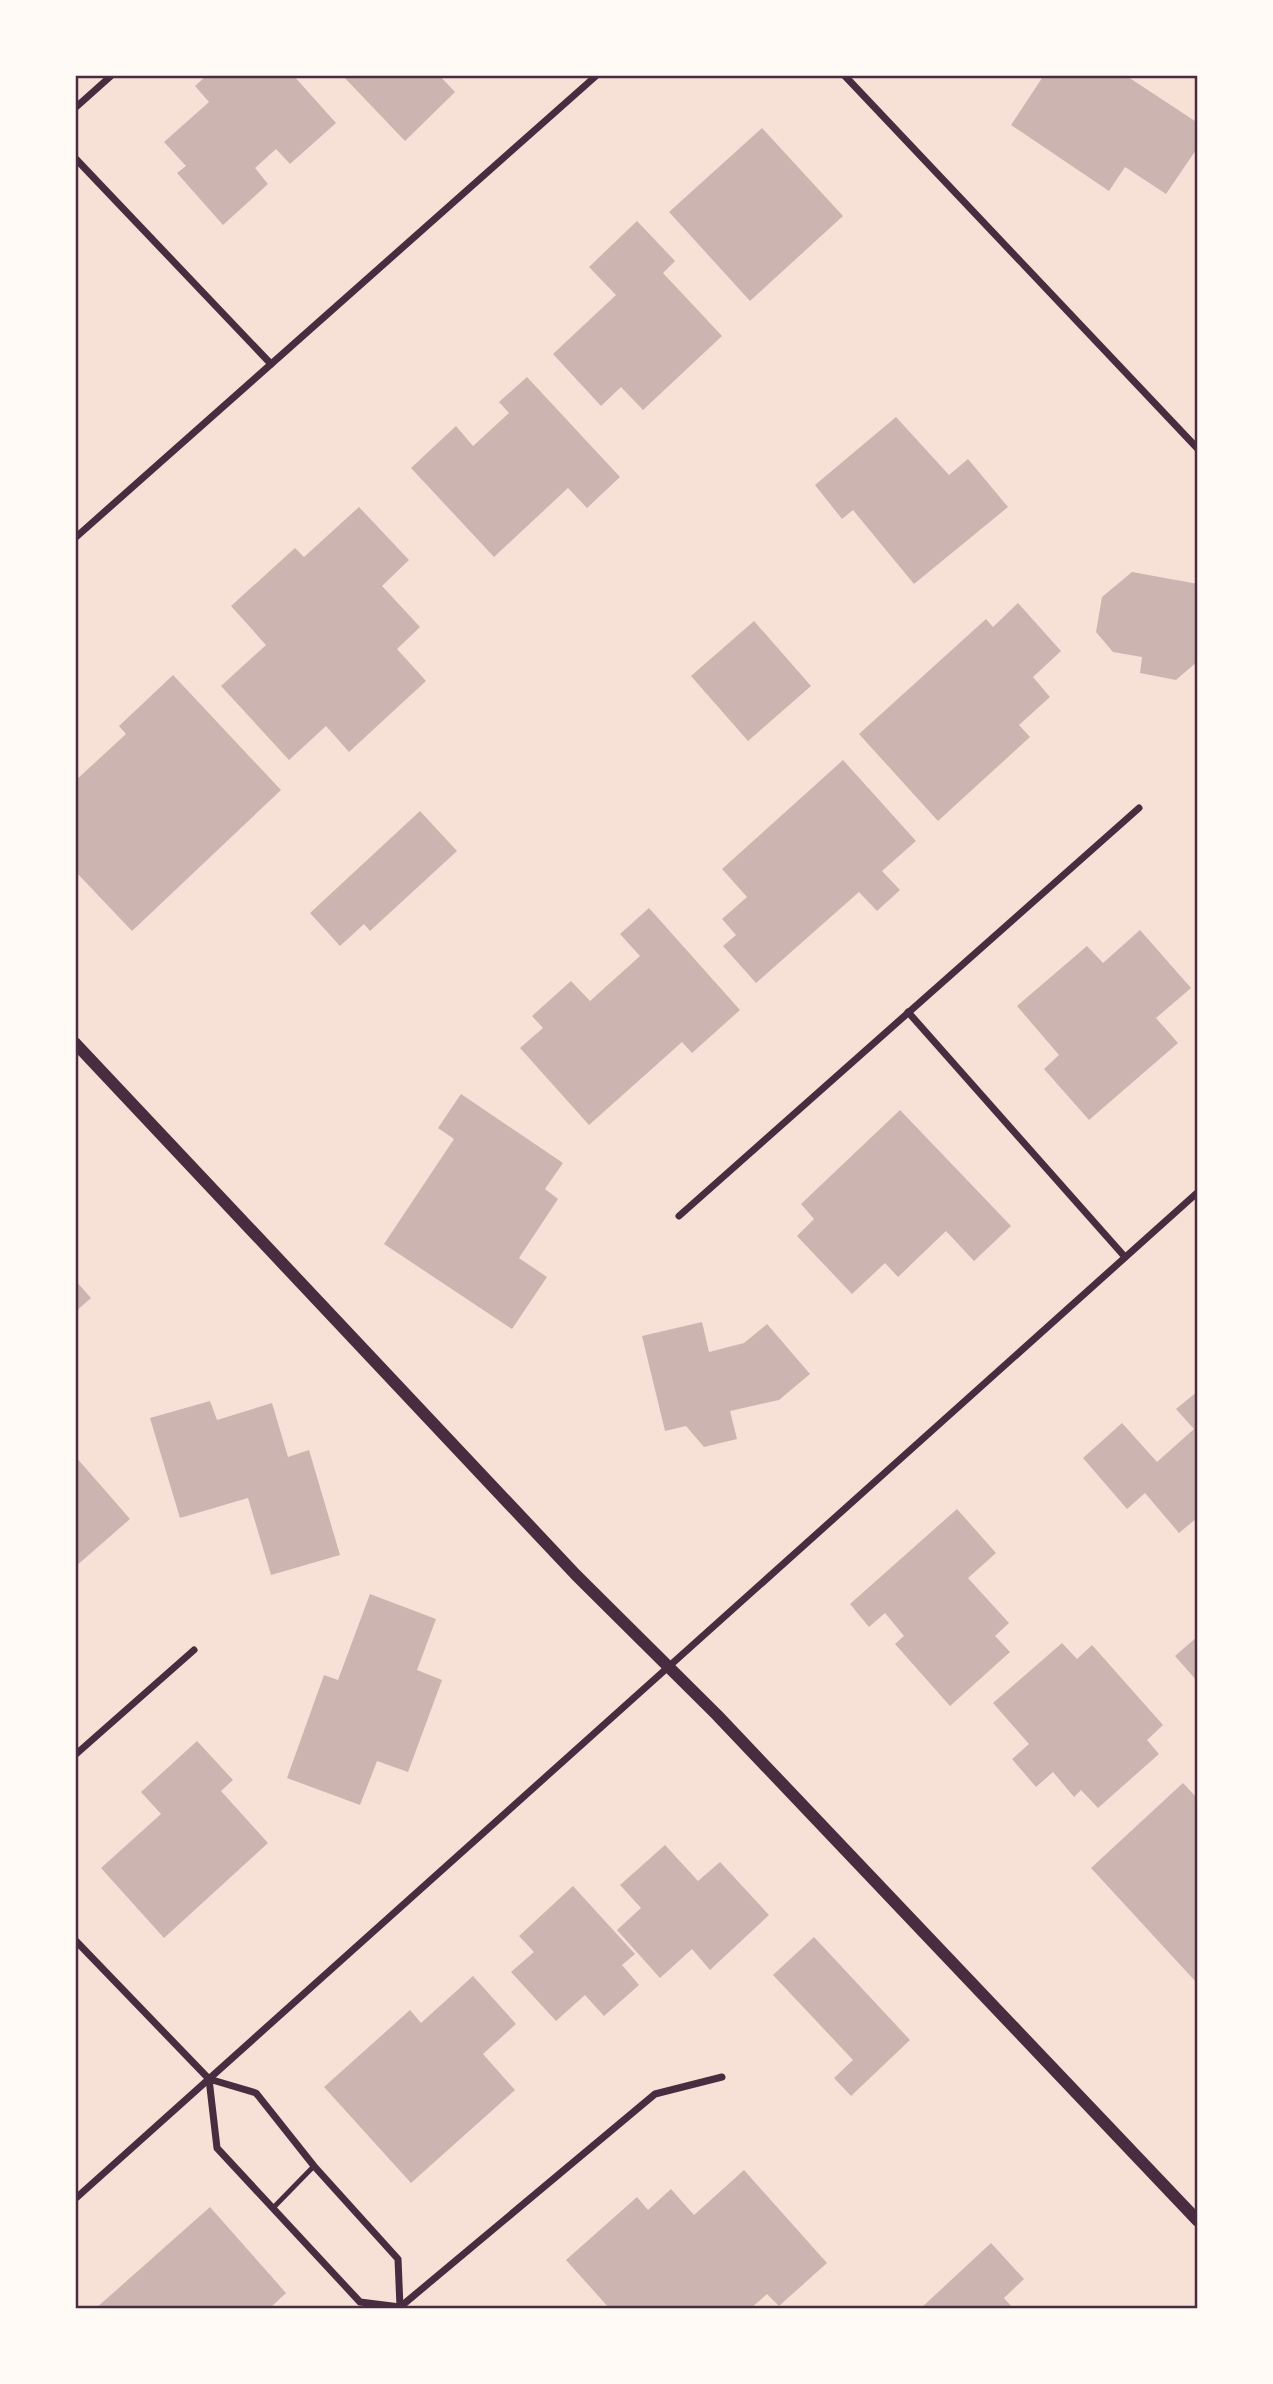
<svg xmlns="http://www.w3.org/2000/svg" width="1273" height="2384" font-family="Quicksand,sans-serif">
<rect width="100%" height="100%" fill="#f7e1d7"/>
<g fill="#ccb4b1">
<polygon points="207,75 293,75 336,123 290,164 276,149 255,168 268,184 223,225 177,173 186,166 164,142 209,102 195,86"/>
<polygon points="342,75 439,75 455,92 405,141"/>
<polygon points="1044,75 1125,75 1198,123 1198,147 1166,194 1125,167 1109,191 1011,125"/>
<polygon points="762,128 843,216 750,301 669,212"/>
<polygon points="637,221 675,261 663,273 722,336 643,410 621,387 601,406 553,354 616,295 589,267"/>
<polygon points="527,377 620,477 587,508 568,488 494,557 411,468 456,426 473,446 509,413 499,402"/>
<polygon points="896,417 949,475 968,459 1008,507 914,584 853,510 842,519 815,485"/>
<polygon points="359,507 409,560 382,586 420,627 397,649 426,681 349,752 326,726 289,760 221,686 266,645 231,606 295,548 304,557"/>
<polygon points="1132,572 1198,584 1198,661 1176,680 1140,673 1142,657 1113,652 1096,632 1102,597"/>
<polygon points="1018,603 1061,651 1033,677 1050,697 1019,725 1030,737 938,821 859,734 986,619 993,627"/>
<polygon points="754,621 811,686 748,741 691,676"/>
<polygon points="173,675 281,790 132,931 75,871 75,781 126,734 119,726"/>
<polygon points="843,760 916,841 882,871 900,890 877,911 859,892 756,983 723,946 736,935 722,919 747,897 722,869"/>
<polygon points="420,811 457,851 370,931 364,924 340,946 310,913"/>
<polygon points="649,908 740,1010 692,1053 682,1042 589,1125 520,1048 543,1028 532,1016 571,981 590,1001 640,956 620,934"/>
<polygon points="1140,930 1191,988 1156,1018 1178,1043 1089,1120 1044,1069 1059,1055 1017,1006 1087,946 1103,963"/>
<polygon points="461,1094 563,1163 545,1189 558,1199 519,1258 547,1277 512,1329 384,1244 454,1139 438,1128"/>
<polygon points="900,1110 1011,1226 974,1261 946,1231 898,1277 885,1263 852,1294 797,1236 814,1219 801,1204"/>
<polygon points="75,1280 91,1298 75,1312"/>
<polygon points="702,1322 709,1352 744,1343 767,1324 810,1374 779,1400 730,1411 737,1439 704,1447 686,1426 665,1431 642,1336"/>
<polygon points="1198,1391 1198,1517 1179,1533 1145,1493 1127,1509 1083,1458 1122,1423 1157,1462 1194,1429 1176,1409"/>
<polygon points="210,1401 217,1420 272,1403 288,1457 309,1450 340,1555 271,1575 248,1498 180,1518 150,1418"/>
<polygon points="75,1456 130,1519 75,1567"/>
<polygon points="957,1509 996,1553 968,1578 1009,1623 995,1636 1010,1652 950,1706 895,1644 904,1636 885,1613 869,1627 850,1604"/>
<polygon points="370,1594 436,1619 417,1670 442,1680 408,1772 377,1761 360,1805 287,1778 324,1675 338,1680"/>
<polygon points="1198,1636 1198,1682 1175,1656"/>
<polygon points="1062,1643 1077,1659 1092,1645 1163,1725 1147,1740 1159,1754 1098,1808 1081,1790 1074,1797 1053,1772 1036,1787 1012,1759 1029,1744 993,1703"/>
<polygon points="197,1741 233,1780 221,1791 268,1843 164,1938 101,1868 161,1814 141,1792"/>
<polygon points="1183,1783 1198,1799 1196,1982 1091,1868"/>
<polygon points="665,1845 698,1881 720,1862 769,1915 710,1970 692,1949 660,1978 617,1930 641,1908 620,1885"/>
<polygon points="573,1886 635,1954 622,1965 639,1985 604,2016 585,1995 556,2021 511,1972 534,1952 519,1936"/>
<polygon points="814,1937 910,2040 851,2096 834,2078 853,2060 773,1975"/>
<polygon points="473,1976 516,2024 483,2054 515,2090 411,2183 324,2087 410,2010 421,2023"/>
<polygon points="744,2170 827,2263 779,2306 767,2294 750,2309 610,2309 566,2260 637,2197 648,2210 671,2189 694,2215"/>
<polygon points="210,2207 286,2293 269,2309 95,2309"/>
<polygon points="991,2243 1024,2279 1004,2298 1014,2309 920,2309"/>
</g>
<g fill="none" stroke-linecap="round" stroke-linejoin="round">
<polyline stroke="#4a2c40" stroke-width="5" points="273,2208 314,2166"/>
<g stroke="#4a2c40" stroke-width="7">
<polyline points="844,75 1198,449"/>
<polyline points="75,108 112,75"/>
<polyline points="75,158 271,364"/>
<polyline points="75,538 597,75"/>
<polyline points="908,1012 1125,1257"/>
<polyline points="679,1216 1139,808"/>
<polyline points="75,1755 194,1650"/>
<polyline points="75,1940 209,2079 256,2093 314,2166 398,2259 400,2307 360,2302 217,2148 209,2079"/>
<polyline points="75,2199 1198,1192"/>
<polyline points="399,2308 655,2094 722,2077"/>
</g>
<polyline stroke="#4a2c40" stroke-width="12" points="75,1043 576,1575 717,1715 1198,2221"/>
</g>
<rect width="1273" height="2384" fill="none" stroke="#fffaf5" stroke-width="154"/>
<rect x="77" y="77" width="1119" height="2230" fill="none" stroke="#4a2c40" stroke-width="2.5"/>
</svg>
